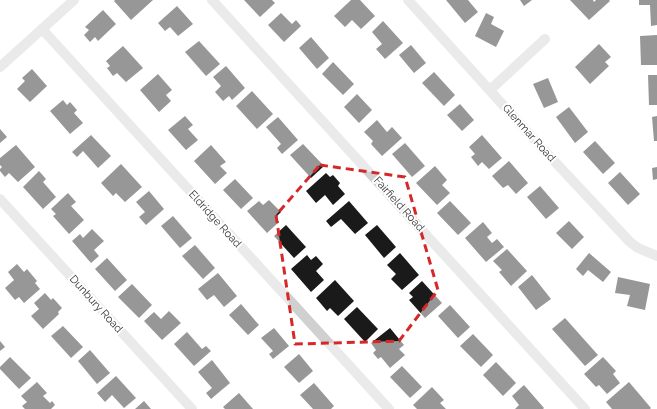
<svg xmlns="http://www.w3.org/2000/svg" width="657" height="409" font-family="Raleway,sans-serif">
<rect width="100%" height="100%" fill="#fff"/>
<g fill="#1a1a1a">
<polygon points="115,0 153,0 131,20 114,1"/>
<polygon points="244,0 272,0 275,3 260,17"/>
<polygon points="351,0 360,0 375,16 361,29 352,20 345,27 334,16"/>
<polygon points="446,0 468,0 478,12 465,23"/>
<polygon points="520,0 532,0 524,6"/>
<polygon points="570,0 593,0 594,2 596,0 609,0 610,1 589,20"/>
<polygon points="639,0 657,0 657,25 651,26 650,5 639,5"/>
<polygon points="177,6 193,24 178,36 170,27 165,31 158,23"/>
<polygon points="103,10 116,24 98,41 95,37 90,42 84,35 89,30 85,27"/>
<polygon points="281,13 292,24 296,20 301,26 284,42 268,25"/>
<polygon points="486,13 494,17 491,24 504,31 496,47 475,36"/>
<polygon points="383,21 403,43 385,59 376,49 382,44 372,32"/>
<polygon points="657,35 657,65 641,65 640,36"/>
<polygon points="311,37 329,58 317,69 299,48"/>
<polygon points="199,41 220,64 206,76 185,52"/>
<polygon points="599,44 611,57 605,62 609,66 590,84 575,67"/>
<polygon points="411,45 426,63 414,73 399,55"/>
<polygon points="123,46 143,68 126,82 117,73 113,76 107,68 110,66 106,61"/>
<polygon points="333,62 354,84 343,95 322,74"/>
<polygon points="226,66 245,88 232,100 229,96 223,101 215,92 221,86 213,77"/>
<polygon points="32,69 47,86 30,102 17,89 25,81 22,78"/>
<polygon points="434,72 455,95 444,106 422,83"/>
<polygon points="158,74 172,90 166,95 171,101 159,112 140,90"/>
<polygon points="648,75 657,75 657,105 649,105"/>
<polygon points="548,78 558,102 544,108 533,84"/>
<polygon points="252,91 273,114 257,129 236,106"/>
<polygon points="357,94 372,110 359,123 344,107"/>
<polygon points="63,100 67,105 70,102 77,110 74,113 83,123 70,134 50,111"/>
<polygon points="460,104 474,120 462,131 447,115"/>
<polygon points="569,107 588,132 575,143 556,117"/>
<polygon points="185,116 193,125 188,129 198,140 186,150 168,130"/>
<polygon points="657,116 657,141 654,141 652,117"/>
<polygon points="278,117 298,140 282,154 277,148 281,144 266,127"/>
<polygon points="377,120 387,132 392,127 402,138 382,156 371,144 373,141 364,132"/>
<polygon points="0,129 7,137 0,143"/>
<polygon points="91,135 111,156 98,168 83,151 77,157 72,152"/>
<polygon points="482,135 502,158 489,169 482,162 478,166 471,157 475,154 469,147"/>
<polygon points="595,141 615,163 603,174 583,152"/>
<polygon points="405,143 425,166 412,177 392,154"/>
<polygon points="303,144 324,166 311,178 290,155"/>
<polygon points="16,145 35,167 18,182 9,173 5,177 0,171 0,169 2,167 0,165 0,158"/>
<polygon points="211,145 226,162 220,166 227,173 215,184 194,161"/>
<polygon points="509,161 528,183 516,194 508,185 503,188 492,176"/>
<polygon points="121,164 142,187 125,202 116,193 113,196 101,183"/>
<polygon points="435,166 447,180 442,185 450,193 437,205 416,183"/>
<polygon points="657,167 657,179 653,180 652,168"/>
<polygon points="39,171 46,179 43,182 56,197 43,209 23,187"/>
<polygon points="620,172 640,194 628,205 608,183"/>
<polygon points="326,173 330,177 333,175 340,183 338,186 345,194 333,205 325,195 316,203 306,191"/>
<polygon points="235,179 253,198 241,209 223,190"/>
<polygon points="540,186 559,208 546,219 527,197"/>
<polygon points="149,191 164,209 146,225 139,217 145,212 136,202"/>
<polygon points="68,193 76,202 71,206 84,220 69,234 53,216 56,214 51,209"/>
<polygon points="269,200 281,212 275,218 279,222 267,233 247,211 259,201 263,205"/>
<polygon points="349,201 368,223 355,234 341,219 331,227 326,221"/>
<polygon points="450,201 471,223 458,235 437,213"/>
<polygon points="173,216 192,238 180,248 161,226"/>
<polygon points="569,221 584,237 572,249 556,233"/>
<polygon points="483,222 492,233 487,237 492,243 497,239 504,247 486,262 465,238"/>
<polygon points="286,225 306,247 294,258 274,236"/>
<polygon points="377,225 396,247 384,258 365,235"/>
<polygon points="92,229 104,241 94,250 99,256 91,263 72,241 80,234 83,238"/>
<polygon points="195,245 215,268 203,279 182,256"/>
<polygon points="507,249 527,271 511,286 499,272 502,270 493,261"/>
<polygon points="400,253 419,275 402,290 391,279 396,274 387,265"/>
<polygon points="589,253 611,272 603,282 588,270 583,276 576,269"/>
<polygon points="307,255 311,260 316,256 323,264 316,271 324,280 311,292 291,269"/>
<polygon points="107,258 127,280 115,291 95,269"/>
<polygon points="17,264 24,272 27,269 37,281 35,283 40,289 24,303 19,297 15,300 5,288 14,280 8,272"/>
<polygon points="218,273 237,296 224,307 214,295 207,300 198,289"/>
<polygon points="532,275 551,299 536,310 518,287"/>
<polygon points="618,277 650,284 645,310 627,306 630,295 615,293"/>
<polygon points="335,280 354,301 338,316 330,308 327,311 316,298"/>
<polygon points="422,281 442,303 425,318 409,300 413,297 409,293"/>
<polygon points="132,284 152,305 139,318 118,297"/>
<polygon points="45,293 51,300 53,298 62,308 58,312 59,314 43,329 31,316 39,309 34,303"/>
<polygon points="241,304 259,325 248,335 229,315"/>
<polygon points="450,305 470,327 458,338 438,316"/>
<polygon points="357,307 378,329 365,342 344,319"/>
<polygon points="169,311 181,323 162,340 144,321 154,312 161,319"/>
<polygon points="565,318 598,355 585,366 552,329"/>
<polygon points="63,326 83,347 71,358 51,336"/>
<polygon points="274,328 289,346 273,359 269,354 273,351 261,338"/>
<polygon points="390,328 404,345 399,349 405,355 390,368 381,357 378,359 373,353 376,350 371,343"/>
<polygon points="187,332 202,349 206,346 211,351 194,366 174,344"/>
<polygon points="473,334 493,355 481,367 460,346"/>
<polygon points="0,341 5,347 0,351"/>
<polygon points="90,350 110,373 97,384 78,361"/>
<polygon points="299,354 313,371 299,383 284,367"/>
<polygon points="10,357 31,378 19,389 0,369 0,367"/>
<polygon points="603,357 616,371 613,374 620,383 607,394 599,385 596,387 584,374"/>
<polygon points="212,360 230,383 211,399 206,393 212,388 198,372"/>
<polygon points="496,362 516,383 503,396 483,375"/>
<polygon points="402,366 422,387 410,398 390,377"/>
<polygon points="116,376 136,398 124,408 112,395 105,402 97,393"/>
<polygon points="37,382 47,393 43,396 50,403 52,401 55,405 51,409 25,409 22,406 27,402 21,396"/>
<polygon points="629,382 651,408 650,409 612,409 606,402"/>
<polygon points="314,383 334,406 331,409 313,409 300,395"/>
<polygon points="524,385 544,408 543,409 515,409 519,405 512,396"/>
<polygon points="432,387 444,400 440,403 446,409 417,409 413,405"/>
<polygon points="239,393 253,409 225,409 223,407"/>
<polygon points="144,401 151,409 135,409"/>
</g>
<g fill="none" stroke-linecap="round" stroke-linejoin="round">
<g stroke="#d0d0d0" stroke-width="10">
<polyline points="212,0 585,409"/>
<polyline points="408,0 541,147 630,242 638,248 657,256"/>
<polyline points="42,29 389,409"/>
<polyline points="0,67 74,0"/>
<polyline points="490,90 545,39"/>
<polyline points="0,199 192,409"/>
</g>
</g>
<path d="M0 0H657V409H0ZM320,165L405,177L438,290L399,341L295,344L276,215Z" fill="#fff" fill-opacity=".55" fill-rule="evenodd"/>
<path fill="none" stroke="#d62828" stroke-width="3" stroke-dasharray="8 5" stroke-linejoin="round" d="M320,165L405,177L438,290L399,341L295,344L276,215Z"/>
<g text-anchor="middle" dominant-baseline="central" stroke-width="4" stroke-linejoin="round" paint-order="stroke">
<g font-size="11" fill="#333" stroke="#fff">
<text transform="translate(529 133) rotate(48)">Glenmar Road</text>
<text transform="translate(399 204) rotate(48)">Fairfield Road</text>
<text transform="translate(215 219) rotate(48)">Eldridge Road</text>
<text transform="translate(96 304) rotate(48)">Dunbury Road</text>
</g>
</g>
</svg>
